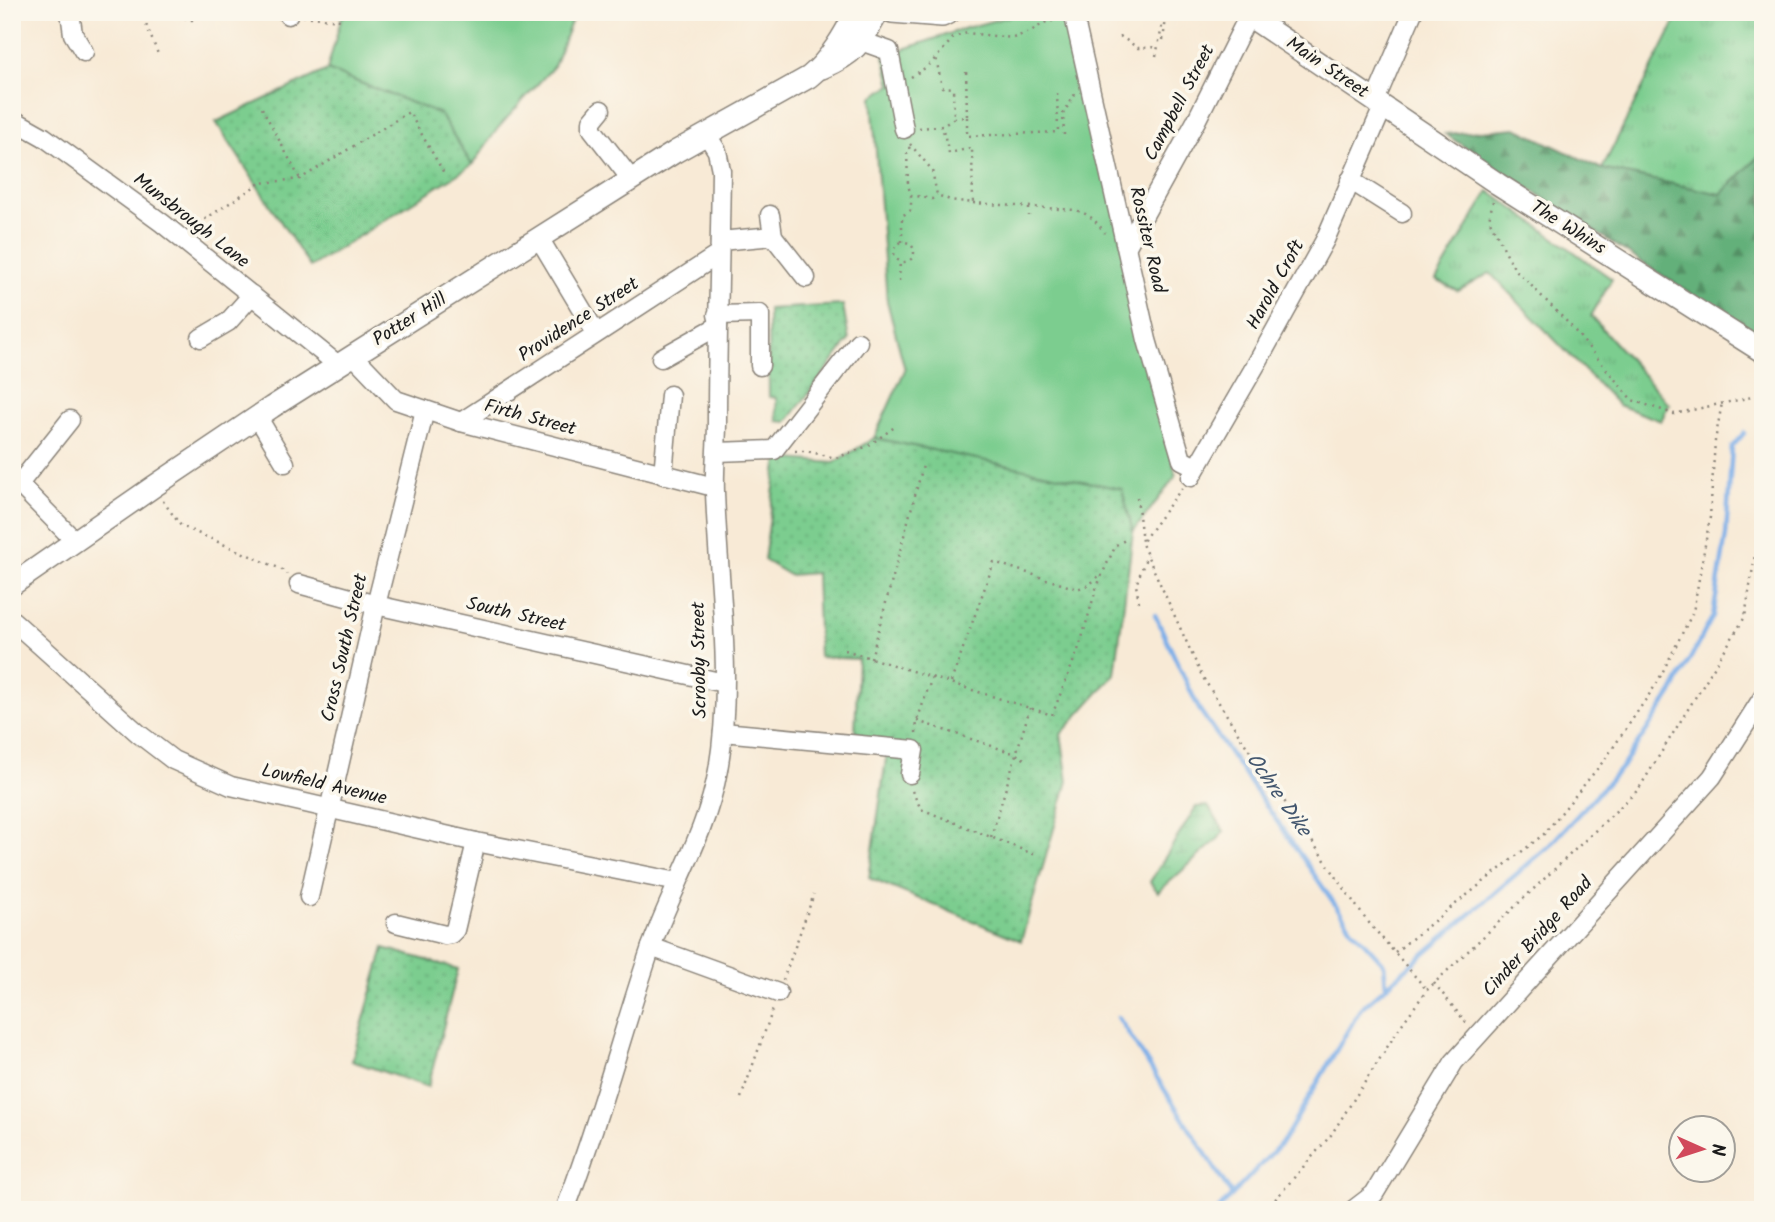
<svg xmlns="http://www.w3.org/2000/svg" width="1775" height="1222" font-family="Kalam,sans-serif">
<defs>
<pattern id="grass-tufts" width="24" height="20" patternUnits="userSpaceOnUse" patternTransform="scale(1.75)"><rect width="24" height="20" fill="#7bcd8f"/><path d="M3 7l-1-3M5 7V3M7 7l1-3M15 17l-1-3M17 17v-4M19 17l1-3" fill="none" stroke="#6aaf7b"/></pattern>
<pattern id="forest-firs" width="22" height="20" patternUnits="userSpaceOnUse" patternTransform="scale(1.75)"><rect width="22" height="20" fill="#64b07a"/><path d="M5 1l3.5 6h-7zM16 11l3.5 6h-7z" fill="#528e63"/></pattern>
<pattern id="wetland-marsh" width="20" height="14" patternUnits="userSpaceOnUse" patternTransform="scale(1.75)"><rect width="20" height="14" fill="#7bcd8f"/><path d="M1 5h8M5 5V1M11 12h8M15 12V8" fill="none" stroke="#6aaf7b"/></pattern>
<pattern id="garden-dots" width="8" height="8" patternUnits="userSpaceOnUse" patternTransform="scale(1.75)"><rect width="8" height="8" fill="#7bcd8f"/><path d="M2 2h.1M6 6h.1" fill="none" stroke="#6aaf7b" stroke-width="1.8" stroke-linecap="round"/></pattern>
</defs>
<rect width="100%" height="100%" fill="#fbf7ec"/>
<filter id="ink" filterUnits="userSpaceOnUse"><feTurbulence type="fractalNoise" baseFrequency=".0143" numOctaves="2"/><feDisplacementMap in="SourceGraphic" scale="14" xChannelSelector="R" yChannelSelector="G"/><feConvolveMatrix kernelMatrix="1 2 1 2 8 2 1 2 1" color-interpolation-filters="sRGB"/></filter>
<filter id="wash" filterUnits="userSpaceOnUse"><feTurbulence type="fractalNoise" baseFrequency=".00686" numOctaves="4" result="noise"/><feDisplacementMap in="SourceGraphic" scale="28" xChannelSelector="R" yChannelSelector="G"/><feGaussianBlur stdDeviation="1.57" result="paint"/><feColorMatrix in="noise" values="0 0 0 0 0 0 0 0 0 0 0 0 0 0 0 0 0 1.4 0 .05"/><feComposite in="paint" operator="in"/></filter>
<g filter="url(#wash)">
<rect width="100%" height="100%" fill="#f8ead6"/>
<g fill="url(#grass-tufts)" stroke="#4c7456" stroke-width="2">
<polygon points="1680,12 1748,12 1763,23 1763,152 1721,195 1602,169"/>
<polygon points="1489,191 1612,279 1591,316 1669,404 1661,421 1618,405 1490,273 1458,291 1436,280"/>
</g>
<polygon fill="url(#forest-firs)" stroke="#40664b" stroke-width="2" points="1516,128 1602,169 1721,194 1763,152 1763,337 1677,285 1445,134"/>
<polygon fill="url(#wetland-marsh)" stroke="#4c7456" stroke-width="2" points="1208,806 1224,831 1218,839 1158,892 1150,882 1196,807"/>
<g fill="#7bcd8f" stroke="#4c7456" stroke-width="2">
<polygon points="343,12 575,12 554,66 498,128 472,165 440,114 327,70"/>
<polygon points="1025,12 1061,12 1070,17 1176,476 1133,532 1121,489 874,438 905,370 887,301 872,97 891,85 884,56 966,28"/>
</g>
<g fill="url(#garden-dots)" stroke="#4c7456" stroke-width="2">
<polygon points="327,70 440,114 472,165 310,267 216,122"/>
<polygon points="843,305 849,340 787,422 777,421 776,398 769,397 768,309"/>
<polygon points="874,438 1122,489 1133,532 1115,674 1061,734 1068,781 1021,941 869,878 887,752 855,734 858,659 819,657 816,573 789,575 764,560 778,458 834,463"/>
<polygon points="384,948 458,969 428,1087 352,1061"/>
</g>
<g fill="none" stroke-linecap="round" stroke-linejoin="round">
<g stroke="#7caee8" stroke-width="4.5">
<polyline points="1155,615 1199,709 1352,929 1384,964 1386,985"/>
<polyline points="1118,1017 1232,1195"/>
<polyline points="1218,1210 1284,1140 1361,1008 1549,846 1622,767 1672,693 1713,616 1726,535 1732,447 1744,433"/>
</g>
</g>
</g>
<g filter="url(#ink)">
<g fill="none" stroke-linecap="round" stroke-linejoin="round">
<g stroke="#8a8379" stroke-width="21">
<g id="minor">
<polyline points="70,12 73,34 84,52"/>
<polyline points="1073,12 1147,340 1182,460 1196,467"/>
<polyline points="288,15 288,12"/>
<polyline points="861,41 889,51 904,129"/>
<polyline points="1375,101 1413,12"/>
<polyline points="601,110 592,121 592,129 631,179"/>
<polyline points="12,119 44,137 162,223 338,365"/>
<polyline points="1350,180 1402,213"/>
<polyline points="773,236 806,278"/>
<polyline points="539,238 596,333"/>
<polyline points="720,241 773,236 770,215"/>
<polyline points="1127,246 1196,121 1249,15"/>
<polyline points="717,315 760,314 760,366"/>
<polyline points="201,338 228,322 252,295"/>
<polyline points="353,355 396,400 461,422 714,487"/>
<polyline points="661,358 718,326"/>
<polyline points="257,416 285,463"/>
<polyline points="461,422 719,254"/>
<polyline points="717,452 774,450 858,342"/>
<polyline points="663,475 670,395"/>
<polyline points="12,477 75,541"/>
<polyline points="1191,477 1257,363 1325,240 1383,107"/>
<polyline points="19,484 70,420"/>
<polyline points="299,584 376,605 724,683"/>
<polyline points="12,620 139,734 173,760 231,786 476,842 678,882"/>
<polyline points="723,732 914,750 910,774"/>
<polyline points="309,897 376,605 425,410"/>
<polyline points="396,923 445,935 451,934 455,930 476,842"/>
<polyline points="651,947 778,993"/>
<path d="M565,1210C598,1125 621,1036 650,950C671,889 707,833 718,770C734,678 718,583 715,492C714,469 717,445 717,422C717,338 720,254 721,170L717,151L707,135"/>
<polyline points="1353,1210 1374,1194 1454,1062 1712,777 1763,697"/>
</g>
</g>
<g stroke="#8a8379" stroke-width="24">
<g id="major">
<polyline points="892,12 942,16 950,12"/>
<polyline points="1243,12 1498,184 1763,352"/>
<path d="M822,68C856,54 861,43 878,12"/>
<path d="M12,585L153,487L272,407L675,152L809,77C830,60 844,35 856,12"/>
</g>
</g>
<g stroke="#8a8379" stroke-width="2.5" stroke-dasharray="2 5" stroke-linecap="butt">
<polyline points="141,12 158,54"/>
<polyline points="164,12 192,20 212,12"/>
<polyline points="251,12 272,14"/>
<polyline points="1055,12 1053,16 1057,21"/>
<polyline points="303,16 341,20 343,12"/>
<polyline points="1120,36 1138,48 1158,47"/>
<polyline points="1163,40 1167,12"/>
<polyline points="1156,56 1165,12"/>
<polyline points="911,77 925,68 936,58"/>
<polyline points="262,108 300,179"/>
<polyline points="967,117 967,136 1058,132 1057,91"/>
<polyline points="954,118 967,117 966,68"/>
<polyline points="919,128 943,126 954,118 953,88 942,87 936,58 954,37 967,33 1013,38 1029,32 1048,21 1058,21"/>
<polyline points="1064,135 1063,114 1075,94"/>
<polyline points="910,144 932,170 937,195 950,200 973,203 972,148 949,153 942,126"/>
<polyline points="910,147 907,151 908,185 911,195 932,199 937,195"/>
<polyline points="1493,201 1489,219 1514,268 1570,325 1632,400 1674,414 1752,397 1763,397"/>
<path d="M973,203L1075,210C1090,214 1096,221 1105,233"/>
<polyline points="1029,208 1029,216"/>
<polyline points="193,227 260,183 300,179 409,112 445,175"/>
<polyline points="902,242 902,216 911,210 911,195"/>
<circle cx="904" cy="252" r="10"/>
<polyline points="899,281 900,260"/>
<polyline points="795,451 806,451 836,458 868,446 896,426"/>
<polyline points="1182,488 1145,538 1142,544 1202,676 1247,747 1364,917 1426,989"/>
<polyline points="1137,497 1142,542"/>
<polyline points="163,501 181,526 281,569 287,574"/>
<polyline points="1139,602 1136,585 1147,555"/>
<polyline points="845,650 1052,715 1080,645 1096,589 1106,566 1116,545 1125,540"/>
<polyline points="871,658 924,462"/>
<polyline points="951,682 994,562 1077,589 1089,585 1100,575"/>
<polyline points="917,721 1016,754 1026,760"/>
<polyline points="916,733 917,721 932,677"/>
<polyline points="912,791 921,809 1038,856"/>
<polyline points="991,837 1030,708"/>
<polyline points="1395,952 1544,834 1606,758 1657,683 1693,612 1710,517 1715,441 1722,403"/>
<polyline points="783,980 814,894"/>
<polyline points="1434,983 1467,1024"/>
<polyline points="741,1098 773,1009"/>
<polyline points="1266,1210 1331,1135 1402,1024 1427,990 1638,790 1745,617 1763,505"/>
</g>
<use href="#minor" stroke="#fff" stroke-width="18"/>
<use href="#major" stroke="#fff" stroke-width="21"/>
</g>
</g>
<g text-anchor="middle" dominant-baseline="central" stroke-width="7" stroke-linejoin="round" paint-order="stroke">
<g font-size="19" fill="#1c1c1c" stroke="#fbf7ec">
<text transform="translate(1327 68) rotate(34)">Main Street</text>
<text transform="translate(1180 103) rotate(-62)">Campbell Street</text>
<text transform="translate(191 221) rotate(38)">Munsbrough Lane</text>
<text transform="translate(1568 228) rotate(32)">The Whins</text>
<text transform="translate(1147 240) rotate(77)">Rossiter Road</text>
<text transform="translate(1276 285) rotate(-61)">Harold Croft</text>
<text transform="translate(410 320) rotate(-32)">Potter Hill</text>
<text transform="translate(579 320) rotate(-33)">Providence Street</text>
<text transform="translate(530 418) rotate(15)">Firth Street</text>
<text transform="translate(516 615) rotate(13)">South Street</text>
<text transform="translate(345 648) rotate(-77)">Cross South Street</text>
<text transform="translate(700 660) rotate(-91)">Scrooby Street</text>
<text transform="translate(324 785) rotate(13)">Lowfield Avenue</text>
<text transform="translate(1538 937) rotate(-48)">Cinder Bridge Road</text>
</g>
<g font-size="21" font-style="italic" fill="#42566e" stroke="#fbf7ec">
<text transform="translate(1278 795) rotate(55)">Ochre Dike</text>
</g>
</g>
<rect width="1775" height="1222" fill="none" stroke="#fbf7ec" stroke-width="42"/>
<g transform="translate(1702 1149) rotate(93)"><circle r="33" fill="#fbf7ec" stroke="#a29f99" stroke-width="2"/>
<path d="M0-5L12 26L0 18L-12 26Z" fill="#d1495b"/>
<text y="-10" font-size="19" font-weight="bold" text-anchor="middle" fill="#1c1c1c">N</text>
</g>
</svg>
